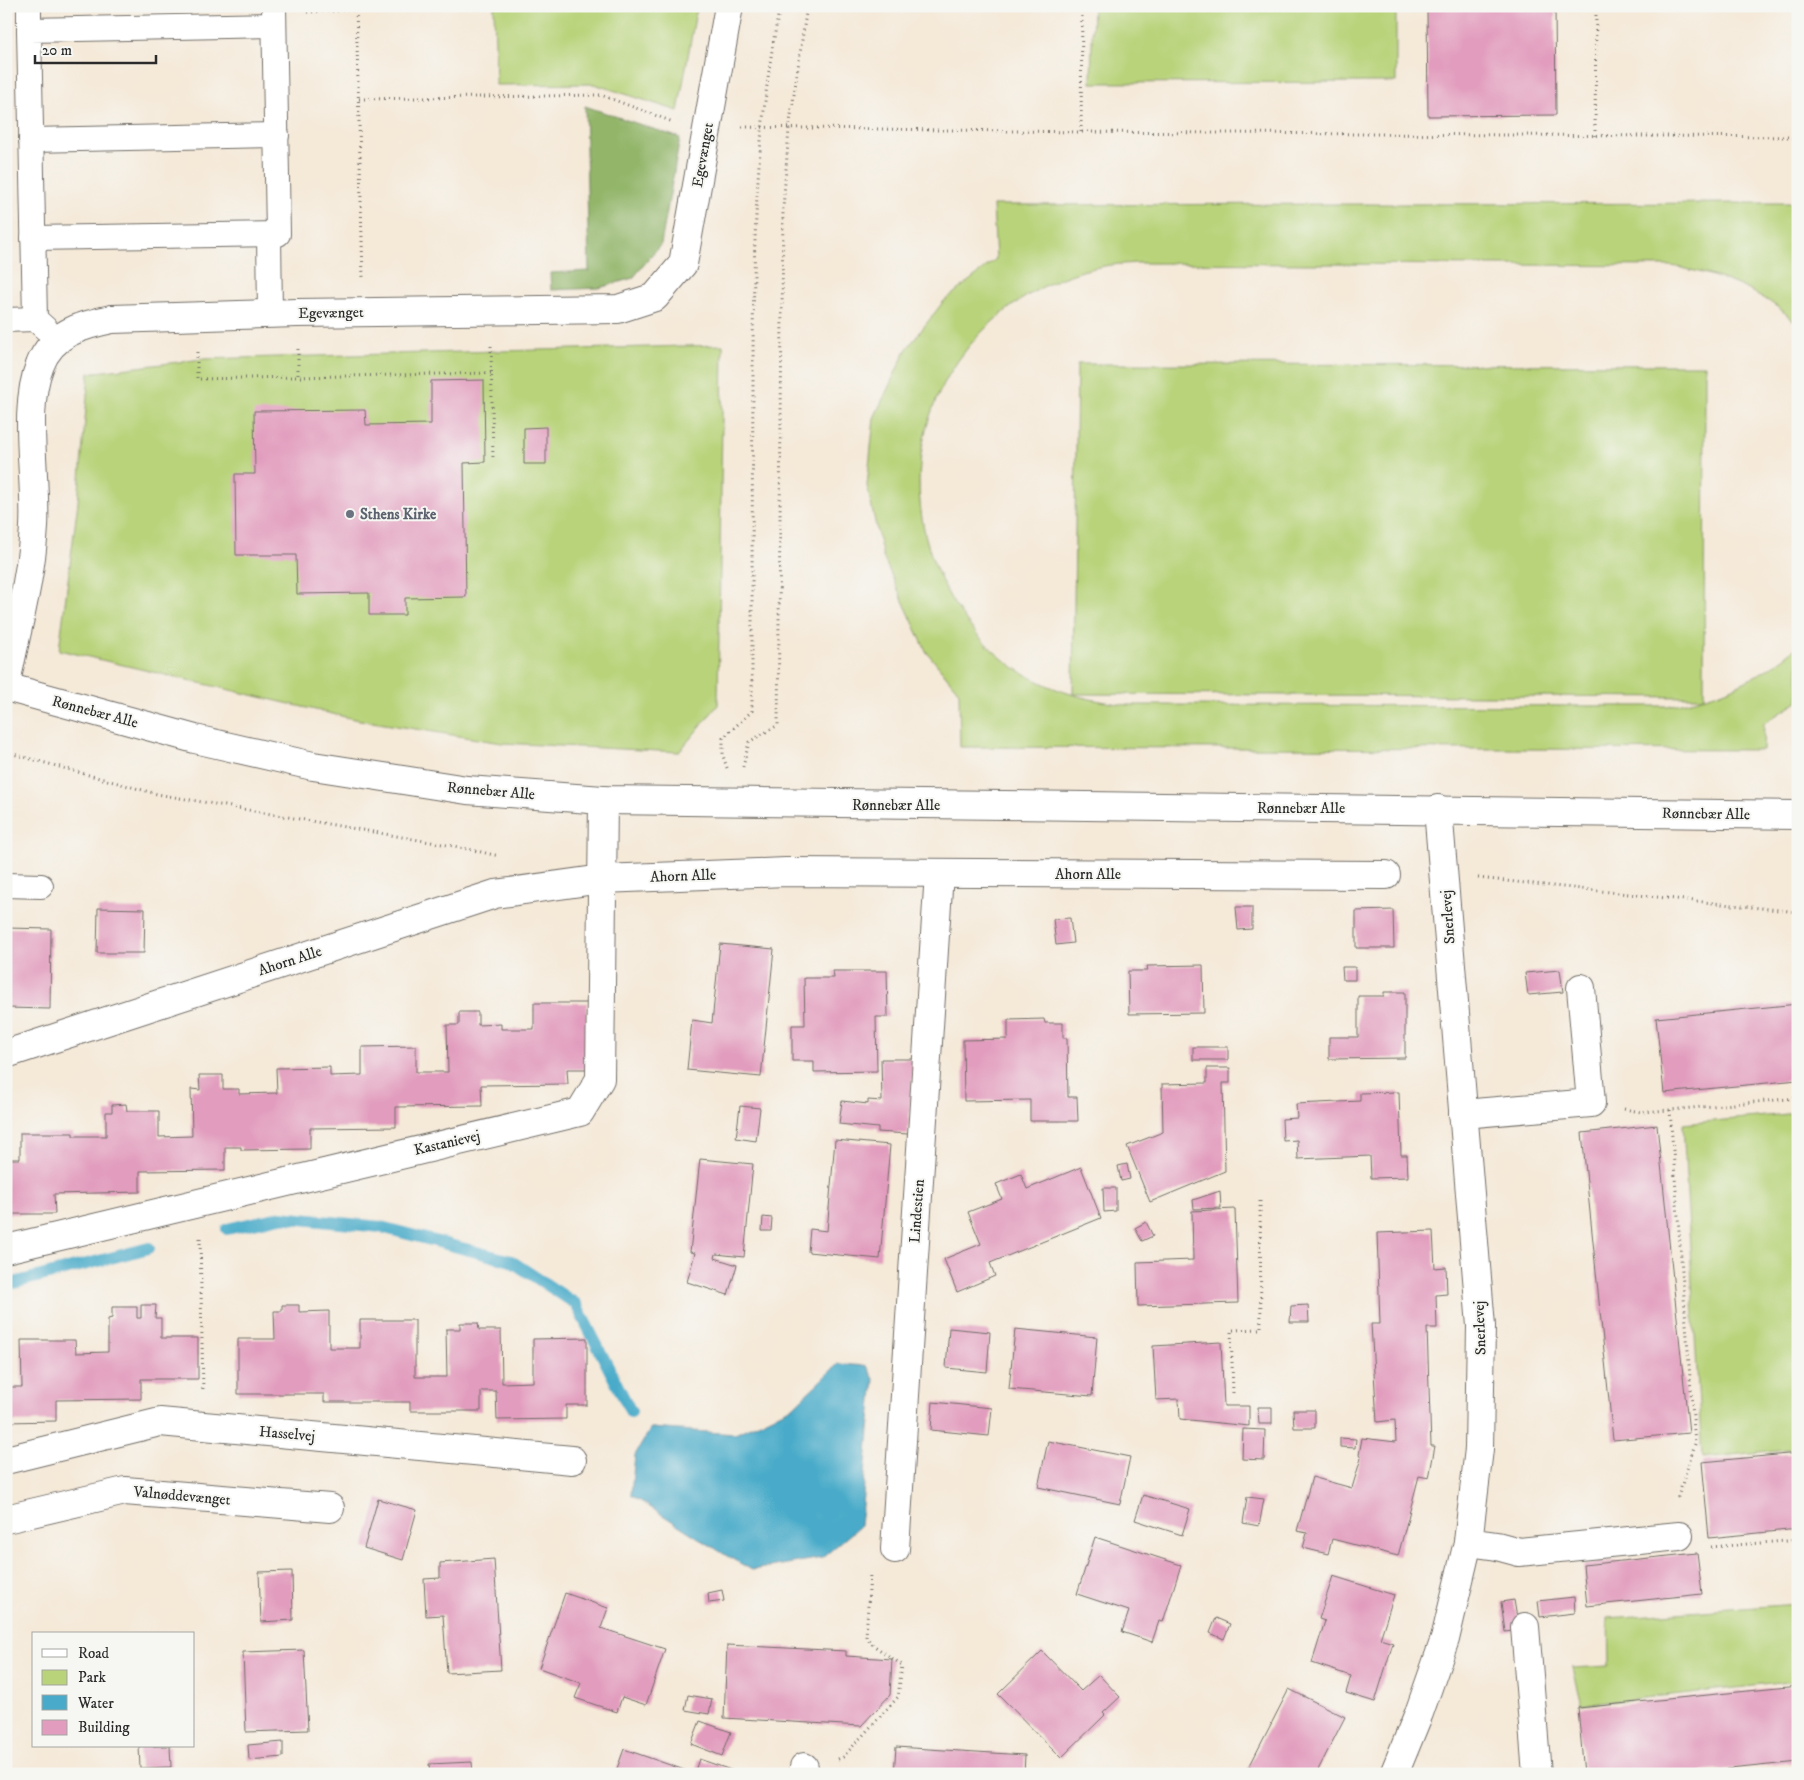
<svg xmlns="http://www.w3.org/2000/svg" width="1804" height="1780" font-family="'IM FELL DW Pica',serif">
<rect width="100%" height="100%" fill="#f6f6f2"/>
<filter id="ink" filterUnits="userSpaceOnUse"><feTurbulence type="fractalNoise" baseFrequency=".02" numOctaves="2"/><feDisplacementMap in="SourceGraphic" scale="10" xChannelSelector="R" yChannelSelector="G"/><feConvolveMatrix kernelMatrix="1 2 1 2 8 2 1 2 1" color-interpolation-filters="sRGB"/></filter>
<filter id="wash" filterUnits="userSpaceOnUse"><feTurbulence type="fractalNoise" baseFrequency=".0096" numOctaves="4" result="noise"/><feDisplacementMap in="SourceGraphic" scale="20" xChannelSelector="R" yChannelSelector="G"/><feGaussianBlur stdDeviation="1.12" result="paint"/><feColorMatrix in="noise" values="0 0 0 0 0 0 0 0 0 0 0 0 0 0 0 0 0 1.4 0 .05"/><feComposite in="paint" operator="in"/></filter>
<g filter="url(#wash)">
<rect width="100%" height="100%" fill="#f5e9d8"/>
<g fill="#b8d379" stroke="#727f52">
<polygon points="494,6 697,6 678,111 594,84 496,85"/>
<polygon points="1093,6 1396,6 1396,82 1091,83"/>
<path d="M1798,203V325C1764,290 1718,275 1672,266L1137,263C1125,264 1112,264 1099,267C1058,275 1021,296 990,324C912,397 898,505 950,597C970,631 1000,663 1036,680C1065,695 1095,701 1127,705L1667,706C1718,697 1759,680 1798,646V702L1764,723L1763,750L960,747L959,692L926,651L883,557L867,486L874,418L906,350L943,302L996,259L993,205Z"/>
<polygon points="723,345 718,705 679,752 502,743 354,719 59,650 78,502 89,373 203,359"/>
<polygon points="1077,364 1705,365 1704,697 1073,694"/>
<polygon points="1798,1113 1798,1448 1702,1458 1683,1124"/>
<polygon points="1798,1604 1798,1681 1581,1705 1572,1668 1609,1666 1608,1618"/>
</g>
<polygon fill="#92b569" stroke="#5e704a" points="585,106 680,138 661,244 633,278 599,288 551,290 550,273 589,271"/>
<polygon fill="#49abc9" stroke="#3a6b7a" points="838,1364 867,1366 874,1379 860,1526 822,1558 752,1570 727,1556 631,1495 635,1455 651,1428 735,1434 794,1406"/>
<g fill="none" stroke-linecap="round" stroke-linejoin="round">
<g stroke="#49abc9" stroke-width="12">
<polyline points="227,1229 280,1217 381,1227 511,1261 576,1304 631,1412"/>
<polyline points="6,1285 149,1248"/>
</g>
</g>
<g id="blocks">
<g fill="#e29dbe">
<polygon points="1427,6 1555,6 1556,115 1428,116"/>
<polygon points="484,380 485,462 464,463 466,597 405,598 405,615 369,615 369,593 297,594 296,555 236,555 235,474 255,474 254,411 365,410 366,425 431,424 431,381"/>
<polygon points="546,427 546,464 524,464 524,428"/>
<polygon points="1236,907 1252,907 1252,929 1238,930"/>
<polygon points="98,908 145,909 144,953 97,953"/>
<polygon points="1393,910 1394,948 1356,948 1356,911"/>
<polygon points="1070,918 1073,943 1056,945 1053,919"/>
<polygon points="6,928 51,929 50,1009 6,1008"/>
<polygon points="720,944 774,949 761,1077 687,1070 692,1020 712,1023"/>
<polygon points="1203,965 1204,1013 1129,1014 1128,971 1148,971 1147,966"/>
<polygon points="1342,967 1355,967 1355,980 1343,980"/>
<polygon points="1560,970 1563,992 1528,995 1525,973"/>
<polygon points="833,971 887,971 888,1017 876,1017 877,1071 814,1072 814,1061 792,1061 792,1025 805,1025 804,978 834,978"/>
<polygon points="1384,992 1405,992 1405,1058 1329,1059 1329,1037 1358,1037 1358,996 1384,996"/>
<polygon points="534,1003 587,1003 587,1069 567,1069 568,1084 481,1085 482,1106 396,1107 396,1127 310,1128 310,1149 241,1150 241,1147 225,1147 225,1170 140,1171 140,1192 54,1194 55,1214 6,1214 6,1159 20,1159 20,1133 73,1133 73,1136 106,1136 106,1112 112,1112 112,1105 126,1104 127,1111 159,1111 159,1137 192,1136 191,1089 200,1090 199,1075 223,1075 223,1089 239,1089 239,1094 277,1093 276,1068 330,1067 330,1076 362,1075 362,1047 416,1046 416,1072 448,1072 447,1025 459,1025 459,1012 478,1012 478,1025 501,1024 501,1029 534,1029"/>
<polygon points="1798,1004 1798,1080 1664,1093 1656,1018"/>
<polygon points="1044,1019 1045,1023 1063,1023 1063,1038 1067,1038 1068,1097 1077,1097 1078,1121 1030,1121 1030,1100 964,1101 963,1040 1008,1039 1008,1020"/>
<rect x="1193" y="1047" width="35" height="13"/>
<polygon points="881,1059 914,1059 908,1134 878,1132 878,1128 839,1124 842,1101 868,1104 868,1100 882,1101"/>
<polygon points="1207,1068 1230,1068 1230,1083 1223,1083 1225,1171 1150,1202 1127,1146 1163,1132 1162,1084 1207,1083"/>
<polygon points="1399,1092 1401,1155 1407,1155 1408,1177 1371,1178 1370,1156 1298,1159 1297,1140 1283,1141 1282,1119 1297,1118 1296,1104 1360,1101 1360,1093"/>
<polygon points="740,1106 760,1108 756,1141 736,1138"/>
<polygon points="1657,1125 1689,1433 1613,1440 1582,1133"/>
<polygon points="835,1140 890,1145 880,1259 808,1252 810,1229 827,1231"/>
<polygon points="700,1159 753,1164 744,1257 716,1254 715,1258 737,1265 728,1295 687,1282 695,1253 690,1252"/>
<polygon points="1127,1164 1130,1179 1121,1181 1118,1166"/>
<polygon points="1081,1167 1101,1218 990,1263 995,1276 957,1292 944,1259 981,1244 968,1212 1002,1199 996,1184 1021,1174 1027,1189"/>
<polygon points="1103,1188 1116,1188 1116,1211 1104,1212"/>
<polygon points="1220,1191 1221,1208 1194,1209 1193,1200"/>
<polygon points="1235,1209 1238,1303 1138,1306 1137,1262 1193,1260 1192,1211"/>
<polygon points="763,1217 772,1218 771,1231 762,1231"/>
<polygon points="1146,1222 1153,1236 1142,1241 1135,1228"/>
<polygon points="1433,1231 1435,1268 1446,1267 1447,1294 1436,1295 1437,1328 1427,1328 1431,1446 1435,1446 1429,1478 1419,1476 1398,1556 1332,1539 1328,1554 1303,1548 1307,1533 1297,1531 1312,1477 1352,1488 1361,1458 1359,1455 1362,1438 1396,1442 1395,1420 1377,1422 1371,1324 1380,1324 1377,1233"/>
<polygon points="141,1305 156,1305 155,1318 161,1318 161,1338 198,1338 198,1379 141,1379 141,1399 56,1400 56,1421 6,1422 6,1368 9,1368 9,1387 22,1387 21,1340 75,1340 76,1353 108,1352 108,1319 112,1318 112,1307 137,1307 137,1318 141,1318"/>
<polygon points="282,1305 299,1305 299,1312 329,1311 329,1348 360,1348 360,1320 415,1320 415,1377 447,1377 446,1329 460,1329 460,1323 478,1323 479,1330 501,1330 502,1383 533,1382 533,1339 587,1338 587,1405 566,1405 566,1419 497,1420 496,1391 481,1391 481,1411 410,1411 410,1402 324,1402 324,1394 238,1394 238,1339 275,1339 274,1311 282,1311"/>
<polygon points="1308,1305 1309,1322 1290,1322 1291,1306"/>
<polygon points="949,1328 990,1332 987,1372 946,1368"/>
<polygon points="1015,1329 1097,1337 1092,1396 1009,1389"/>
<polygon points="1221,1342 1224,1406 1249,1406 1249,1426 1180,1419 1179,1399 1156,1400 1153,1346"/>
<polygon points="933,1402 992,1408 989,1436 931,1430"/>
<polygon points="1258,1407 1272,1407 1272,1424 1259,1424"/>
<polygon points="1293,1410 1315,1410 1315,1428 1294,1428"/>
<polygon points="1243,1429 1265,1430 1264,1460 1242,1459"/>
<polygon points="1340,1438 1356,1439 1355,1448 1340,1447"/>
<polygon points="1048,1441 1130,1457 1120,1504 1038,1487"/>
<polygon points="1798,1453 1798,1529 1709,1538 1702,1462"/>
<polygon points="1143,1495 1190,1509 1182,1535 1135,1520"/>
<polygon points="1247,1497 1264,1499 1259,1526 1243,1523"/>
<polygon points="378,1499 417,1510 403,1560 364,1548"/>
<polygon points="1095,1537 1181,1565 1163,1622 1159,1621 1152,1642 1122,1632 1129,1611 1077,1594"/>
<polygon points="1697,1553 1702,1594 1587,1606 1583,1565"/>
<polygon points="494,1559 501,1670 447,1673 443,1615 426,1616 424,1579 440,1578 440,1563"/>
<polygon points="292,1571 293,1620 261,1622 259,1572"/>
<polygon points="1333,1576 1394,1595 1380,1639 1393,1643 1375,1702 1346,1693 1351,1676 1312,1663 1325,1621 1319,1619"/>
<polygon points="722,1590 724,1601 709,1603 708,1593"/>
<polygon points="565,1593 608,1608 601,1628 665,1649 646,1705 622,1697 617,1712 575,1698 581,1683 539,1668"/>
<polygon points="1574,1597 1575,1613 1540,1617 1538,1601"/>
<polygon points="1514,1600 1519,1630 1505,1632 1501,1602"/>
<polygon points="1216,1618 1230,1624 1224,1639 1210,1633"/>
<polygon points="727,1645 846,1651 846,1656 892,1659 890,1695 861,1726 724,1718"/>
<polygon points="304,1650 308,1730 246,1732 243,1652"/>
<polygon points="1042,1651 1081,1691 1099,1675 1120,1697 1103,1713 1105,1715 1061,1758 998,1694"/>
<polygon points="1798,1686 1798,1762 1681,1774 1584,1774 1578,1708"/>
<polygon points="1289,1689 1345,1717 1316,1774 1251,1774 1247,1771"/>
<polygon points="688,1695 712,1699 709,1714 685,1710"/>
<polygon points="700,1721 731,1732 722,1756 691,1744"/>
<polygon points="283,1742 283,1757 249,1760 248,1745"/>
<polygon points="139,1746 170,1746 171,1767 140,1768"/>
<polygon points="896,1747 1025,1755 1024,1774 894,1774"/>
<polygon points="624,1749 693,1773 693,1774 615,1774"/>
<polygon points="699,1759 734,1771 733,1774 694,1774"/>
<polygon points="472,1762 473,1774 430,1774 429,1764"/>
</g>
</g>
</g>
<g filter="url(#ink)">
<use href="#blocks" fill-opacity="0" stroke="#726e68" stroke-width="1"/>
<g fill="none" stroke-linecap="round" stroke-linejoin="round">
<g stroke="#726e68" stroke-width="26">
<g id="lane">
<polyline points="29,6 29,30"/>
<polyline points="31,140 277,135"/>
<polyline points="269,234 270,314"/>
<polyline points="33,238 278,234 274,6"/>
<polyline points="35,319 29,30 274,25"/>
<polyline points="6,320 35,319 46,329"/>
<polyline points="6,885 41,886"/>
</g>
</g>
<g stroke="#726e68" stroke-width="30">
<g id="street">
<path d="M6,683C16,632 31,579 34,527C37,478 22,409 40,365C52,333 82,325 112,319L297,313L618,309L655,297L683,264L729,6"/>
<polyline points="6,1054 495,894 602,879 786,872 1386,875"/>
<polyline points="1463,1114 1591,1103 1581,988"/>
<polyline points="6,1249 580,1112 600,1079 603,800"/>
<polyline points="6,1460 160,1422 572,1460"/>
<polyline points="6,1519 125,1491 330,1508"/>
<polyline points="1468,1542 1497,1546 1519,1552 1679,1536"/>
<polyline points="895,1549 939,873"/>
<polyline points="1525,1627 1537,1774"/>
<polyline points="803,1774 804,1767"/>
<polyline points="1394,1774 1419,1713 1445,1639 1468,1542 1479,1449 1481,1326 1438,809"/>
</g>
</g>
<g stroke="#726e68" stroke-width="30">
<polyline id="secondary" points="6,687 195,739 313,766 467,790 603,800 1798,815"/>
</g>
<g stroke="#726e68" stroke-width="3" stroke-dasharray="1 4" stroke-linecap="butt">
<polyline points="356,6 363,278"/>
<polyline points="307,12 356,10"/>
<polyline points="359,99 601,95 673,122"/>
<polyline points="742,127 1081,132 1798,137"/>
<polyline points="1081,132 1082,6"/>
<polyline points="1595,136 1596,6"/>
<polyline points="491,346 493,461"/>
<polyline points="298,349 298,377"/>
<polyline points="197,352 197,379 491,373"/>
<polyline points="6,752 157,794 459,847 499,856"/>
<polyline points="743,767 749,742 778,725 783,209 789,129 807,6"/>
<path d="M727,768L723,756V738L752,711C752,606 752,502 753,397C753,267 754,135 780,6"/>
<polyline points="1478,878 1798,912"/>
<polyline points="1624,1109 1641,1112 1670,1110 1798,1098"/>
<polyline points="1670,1110 1695,1444 1677,1500"/>
<polyline points="200,1238 203,1392"/>
<polyline points="1233,1393 1231,1330 1261,1329 1260,1200"/>
<polyline points="1711,1547 1798,1540"/>
<polyline points="838,1759 843,1757 898,1697 902,1665 873,1645 866,1637 870,1574"/>
</g>
<use href="#lane" stroke="#fff" stroke-width="24"/>
<use href="#street" stroke="#fff" stroke-width="28"/>
<use href="#secondary" stroke="#fff" stroke-width="28"/>
</g>
</g>
<circle fill="#6b7280" stroke="#f6f6f2" stroke-width="2" cx="350" cy="514" r="5"/>
<g text-anchor="middle" dominant-baseline="central" stroke-width="4" stroke-linejoin="round" paint-order="stroke">
<g font-size="15" fill="#2b2b2b" stroke="#f6f6f2">
<text transform="translate(703 155) rotate(-80)">Egevænget</text>
<text transform="translate(331 313) rotate(-1)">Egevænget</text>
<text transform="translate(95 712) rotate(15)">Rønnebær Alle</text>
<text transform="translate(491 791) rotate(5)">Rønnebær Alle</text>
<text x="896" y="805">Rønnebær Alle</text>
<text x="1301" y="808">Rønnebær Alle</text>
<text transform="translate(1706 814) rotate(1)">Rønnebær Alle</text>
<text x="1088" y="874">Ahorn Alle</text>
<text transform="translate(683 876) rotate(-2)">Ahorn Alle</text>
<text transform="translate(1448 917) rotate(-94)">Snerlevej</text>
<text transform="translate(290 961) rotate(-18)">Ahorn Alle</text>
<text transform="translate(447 1143) rotate(-13)">Kastanievej</text>
<text transform="translate(917 1211) rotate(-86)">Lindestien</text>
<text transform="translate(1480 1328) rotate(-92)">Snerlevej</text>
<text transform="translate(287 1434) rotate(5)">Hasselvej</text>
<text transform="translate(182 1496) rotate(5)">Valnøddevænget</text>
</g>
<g font-size="15" font-weight="bold" fill="#5b616d" stroke="#f6f6f2" text-anchor="start">
<text x="360" y="514">Sthens Kirke</text>
</g>
</g>
<rect width="1804" height="1780" fill="none" stroke="#f6f6f2" stroke-width="25"/>
<rect x="32" y="1632" width="162" height="115" fill="#f6f6f2" stroke="#a5a5a2"/>
<rect x="42" y="1649" width="25" height="8" fill="#ffffff" stroke="#a5a5a2"/>
<text x="78" y="1658" font-size="15" fill="#2b2b2b">Road</text>
<rect x="42" y="1670" width="25" height="15" fill="#b8d379" stroke="#a5a5a2"/>
<text x="78" y="1682" font-size="15" fill="#2b2b2b">Park</text>
<rect x="42" y="1695" width="25" height="15" fill="#49abc9" stroke="#a5a5a2"/>
<text x="78" y="1708" font-size="15" fill="#2b2b2b">Water</text>
<rect x="42" y="1720" width="25" height="15" fill="#e29dbe" stroke="#a5a5a2"/>
<text x="78" y="1732" font-size="15" fill="#2b2b2b">Building</text>
<path d="M35 55v8h121v-8" fill="none" stroke="#2b2b2b" stroke-width="2.5"/>
<text x="42" y="55" font-size="15" fill="#2b2b2b" stroke="#f6f6f2" stroke-width="4" paint-order="stroke">20 m</text>
</svg>
